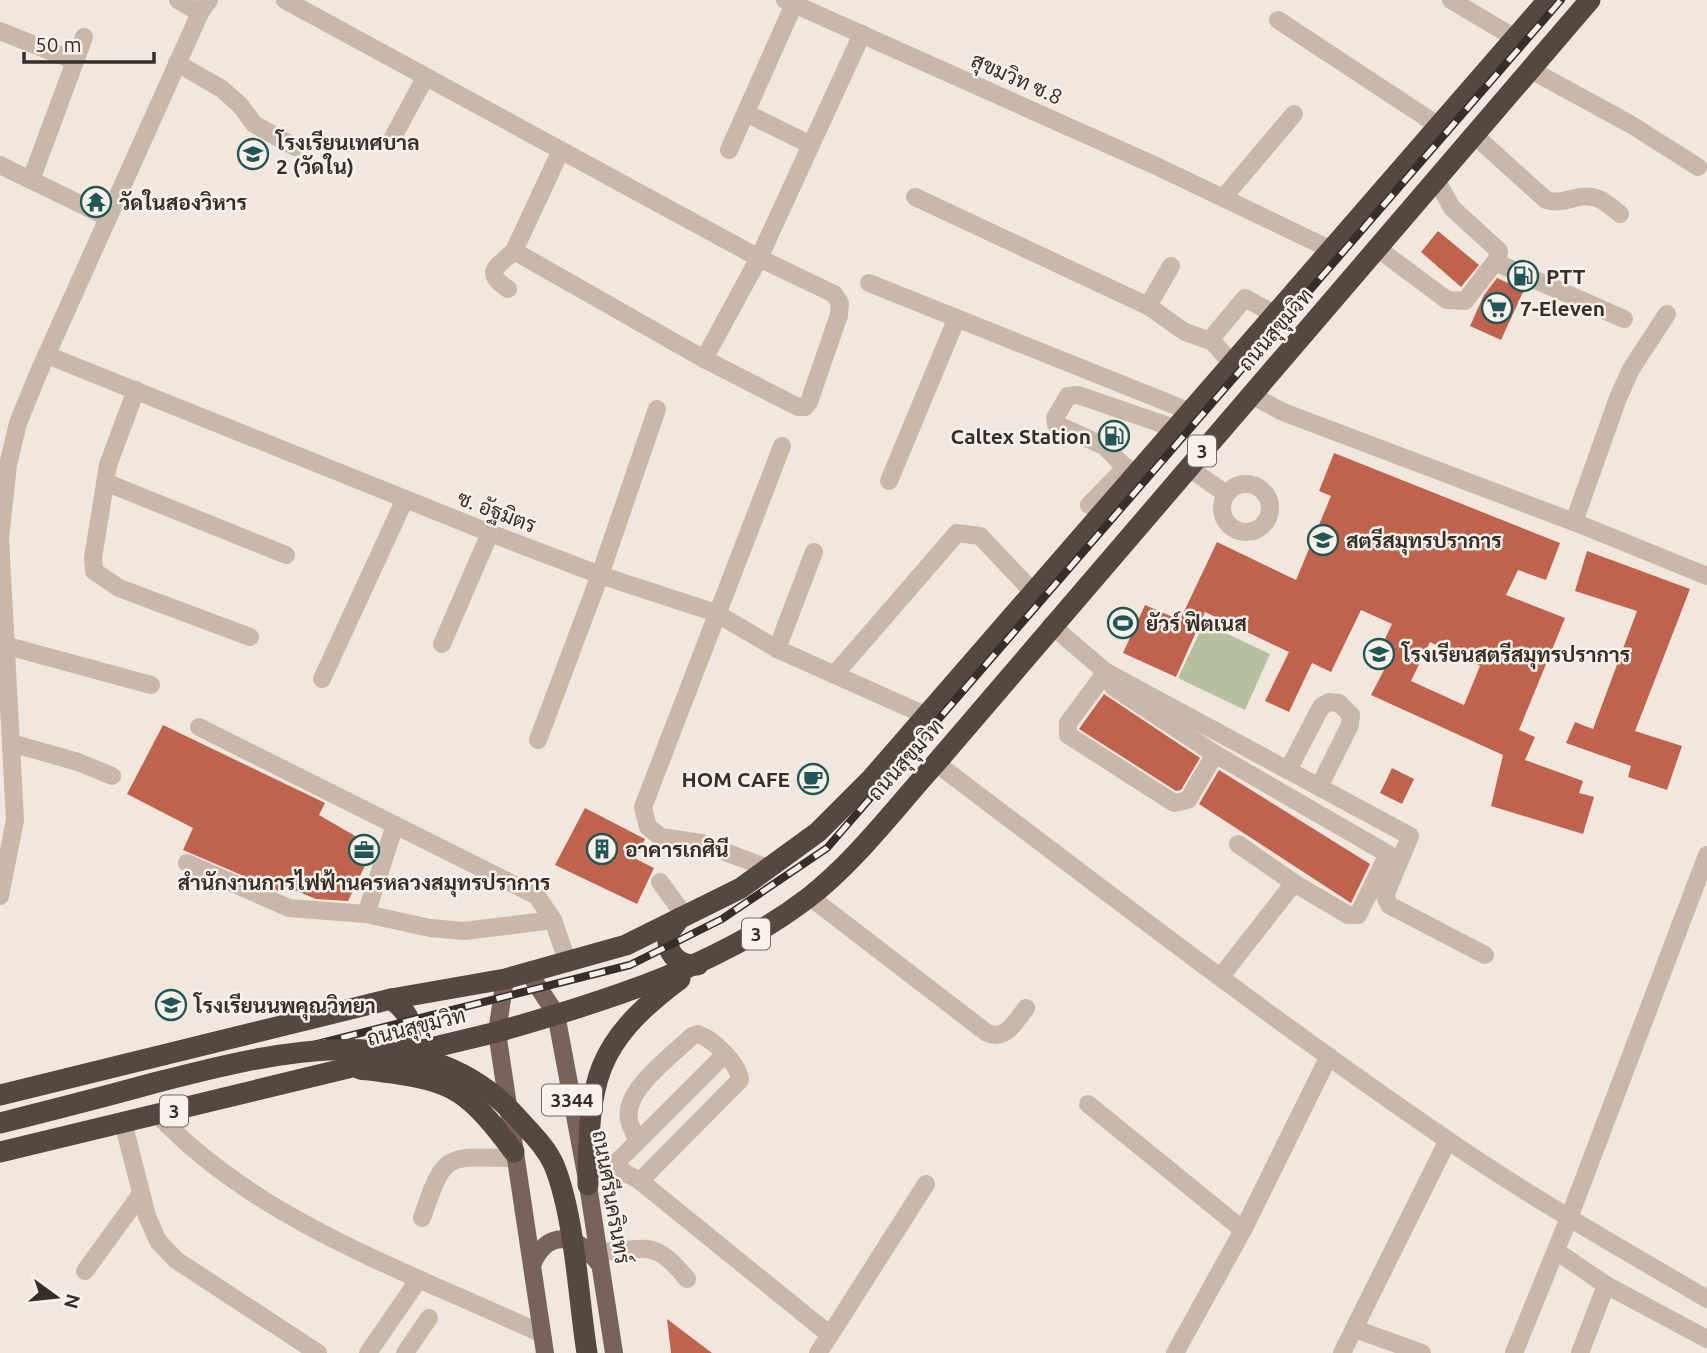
<svg xmlns="http://www.w3.org/2000/svg" width="1707" height="1353" font-family="Ubuntu,Sarabun,sans-serif">
<rect width="100%" height="100%" fill="#f1e7de"/>
<polygon fill="#b6c09f" points="1204,623 1270,654 1245,710 1178,678"/>
<g fill="#c0634e" fill-rule="evenodd">
<polygon points="1438,231 1479,265 1461,287 1421,252"/>
<polygon points="1497,278 1524,290 1501,340 1470,326 1484,295"/>
<path d="M1334,453L1560,543L1546,580L1518,570L1506,595L1565,618L1519,730L1535,737L1525,760L1583,781L1579,793L1594,797L1583,834L1491,806L1503,755L1371,695L1387,664L1376,658L1392,624L1361,610L1331,672L1312,663L1289,712L1265,701L1289,652L1205,612L1176,677L1123,653L1145,605L1180,620L1217,542L1296,580L1331,496L1319,491ZM1430,642L1480,666L1464,705L1411,681Z"/>
<polygon points="1587,551 1690,589 1635,731 1682,746 1667,790 1628,777 1631,766 1566,743 1575,722 1593,729 1637,611 1575,591"/>
<polygon points="1104,694 1200,758 1181,790 1176,791 1079,729"/>
<polygon points="163,725 325,803 319,815 374,847 348,901 316,899 285,886 281,892 183,850 193,828 127,794"/>
<polygon points="1392,768 1414,779 1402,804 1380,793"/>
<polygon points="1219,770 1370,864 1351,903 1199,804"/>
<polygon points="585,808 645,839 636,859 654,868 637,904 555,865"/>
<polygon points="667,1319 712,1353 671,1353"/>
</g>
<g fill="none" stroke-linecap="round" stroke-linejoin="round">
<g stroke="#c9b7aa" stroke-width="18">
<polyline points="178,0 200,13"/>
<polyline points="285,0 759,258 834,294 840,303 839,315 809,402 805,407 798,407 704,359 514,251 561,150"/>
<polyline points="785,0 1154,165 1332,250"/>
<polyline points="1451,0 1515,38"/>
<polyline points="1278,20 1439,126"/>
<polyline points="0,31 75,61"/>
<polyline points="177,63 222,89 240,105 254,124 295,147"/>
<polyline points="1531,70 1630,124 1698,167"/>
<polyline points="746,113 811,145"/>
<path d="M1474,135L1546,200C1564,206 1578,192 1596,198C1605,200 1613,209 1620,214"/>
<polyline points="392,139 425,78"/>
<polyline points="729,150 794,4"/>
<polyline points="0,165 107,217"/>
<polyline points="31,180 84,37"/>
<polyline points="915,197 1148,306 1185,332 1213,342 1233,365"/>
<polyline points="1223,198 1294,114"/>
<polyline points="1377,248 1447,300 1465,301 1498,258 1499,251 1452,208 1436,179"/>
<polyline points="1495,262 1624,319"/>
<polyline points="869,283 1191,412"/>
<path d="M508,289C483,272 496,268 514,251"/>
<polyline points="1148,306 1171,266"/>
<polyline points="1213,342 1214,335 1245,298 1276,315"/>
<polyline points="47,355 490,533 600,575 716,613 777,649 927,716"/>
<polyline points="704,359 759,258 862,34"/>
<polyline points="136,390 108,465 93,558 94,571 119,588 250,637"/>
<polyline points="1251,395 1283,412 1574,522 1707,576"/>
<polyline points="1188,467 1226,494"/>
<polyline points="1134,476 1104,446 1056,424 1055,418 1068,396 1078,395 1177,429"/>
<polyline points="889,481 956,320"/>
<polyline points="105,482 286,555"/>
<circle cx="1246" cy="508" r="24"/>
<polyline points="1089,505 1126,467"/>
<polyline points="1574,522 1618,398 1631,369 1667,314"/>
<polyline points="1051,625 1106,672 1410,836 1385,896 1389,905 1485,955"/>
<polyline points="442,644 490,533"/>
<polyline points="4,645 151,685"/>
<polyline points="777,649 814,552"/>
<polyline points="1106,672 1068,723 1068,735 1174,803 1188,800 1215,754"/>
<polyline points="835,674 957,533 980,536 1033,592"/>
<polyline points="322,679 405,499"/>
<polyline points="1113,687 1215,754 1388,854 1358,915 1348,915 1294,883 1222,975"/>
<polyline points="199,727 537,896 553,920 568,963"/>
<polyline points="538,740 600,575 657,409"/>
<polyline points="11,743 78,762 112,776"/>
<path d="M936,763C1104,890 1272,1020 1446,1139C1530,1197 1619,1247 1707,1299"/>
<polyline points="1288,770 1321,707 1329,702 1339,703 1351,715 1350,725 1319,787"/>
<polyline points="1238,844 1294,883"/>
<polyline points="187,863 289,908 366,914 430,928 464,931 553,920"/>
<polyline points="768,868 701,843 661,837 648,827 643,807 782,446"/>
<polyline points="660,882 685,916"/>
<polyline points="0,896 15,820 0,538 8,465 18,423 38,374 200,13 209,0"/>
<path d="M810,897L987,1033C1006,1041 1015,1022 1026,1008"/>
<polyline points="366,914 395,825"/>
<polyline points="1088,1104 1243,1230"/>
<path d="M158,1115C260,1223 410,1272 542,1334"/>
<polyline points="123,1122 147,1216 158,1241 176,1260 318,1353"/>
<path d="M638,1140C635,1134 630,1127 629,1120C623,1090 672,1056 692,1036L698,1034C713,1039 739,1064 740,1080L640,1181"/>
<polyline points="588,1152 640,1181 830,1335 926,1184"/>
<polyline points="615,1164 724,1055"/>
<path d="M422,1218C445,1150 446,1157 515,1158"/>
<polyline points="1556,1251 1606,1285 1707,1339"/>
<path d="M599,1252C648,1250 654,1238 687,1279"/>
<polyline points="85,1271 141,1194"/>
<polyline points="1355,1329 1422,1353"/>
<polyline points="368,1353 419,1279"/>
<polyline points="405,1353 429,1318"/>
<polyline points="818,1353 830,1335"/>
<polyline points="1175,1353 1243,1230 1329,1056"/>
<polyline points="1342,1353 1448,1140"/>
<polyline points="1514,1353 1569,1218 1707,855"/>
<polyline points="1580,1353 1606,1285"/>
</g>
<g stroke="#78635b" stroke-width="18">
<polyline points="529,973 556,1014 588,1185 614,1353"/>
<polyline points="505,979 497,1032 545,1353"/>
<path d="M532,1265C549,1225 580,1237 600,1265"/>
</g>
<g stroke="#574741" stroke-width="21">
<path d="M680,918L668,934C666,954 678,966 698,965"/>
<path d="M391,999C413,1015 416,1030 403,1054"/>
<path d="M360,1069C446,1080 461,1080 514,1152"/>
<polyline points="0,1095 391,999 505,979 626,945 741,888 818,832 871,779 1548,0"/>
<path d="M0,1152L497,1032C607,1000 716,968 808,898C855,862 896,807 936,763L1590,0"/>
<path d="M588,1185C589,1081 593,1044 680,979"/>
</g>
<g stroke="#372d29" stroke-width="8">
<polyline id="rail" points="0,1124 630,965 722,919 827,848 1561,0"/>
</g>
<use href="#rail" stroke="#f9f1ea" stroke-width="5" stroke-dasharray="16" stroke-linecap="butt"/>
<path stroke="#574741" stroke-width="21" d="M0,1123C52,1110 103,1097 154,1083C270,1053 422,1013 515,1115C529,1131 545,1145 554,1165C575,1217 578,1296 587,1353"/>
</g>
<defs>
<g id="school-ring" transform="scale(1.575)"><circle r="9.5" fill="#f9f1ea" stroke="#215656" stroke-width="1.5"/><path d="M0-5L7-2L0 1L-7-2ZM-4 1L0 2.5L4 1V4Q0 6-4 4Z" fill="#215656"/></g>
<g id="temple-ring" transform="scale(1.575)"><circle r="9.5" fill="#f9f1ea" stroke="#215656" stroke-width="1.5"/><path d="M0-6L5-2H3V0L6.5 2.5H4V6H1.5V3h-3V6H-4V2.5H-6.5L-3 0V-2H-5Z" fill="#215656"/></g>
<g id="fuel-ring" transform="scale(1.575)"><circle r="9.5" fill="#f9f1ea" stroke="#215656" stroke-width="1.5"/><path d="M-5.5-6h7V0h2V4h1.3V-2.5L3-4.5l.8-.8L6-3V5H2.5V1h-1V6h-7ZM-4.2-4.7v3.2H.2V-4.7Z" fill="#215656"/></g>
<g id="supermarket-ring" transform="scale(1.575)"><circle r="9.5" fill="#f9f1ea" stroke="#215656" stroke-width="1.5"/><path d="M-6-5.5h2.5l.6 2H6L4.5 2H-2.5L-4.4-4H-6ZM-1.5 3.2a1.3 1.3 0 1 0 .1 0ZM3 3.2a1.3 1.3 0 1 0 .1 0Z" fill="#215656"/></g>
<g id="stadium-ring" transform="scale(1.575)"><circle r="9.5" fill="#f9f1ea" stroke="#215656" stroke-width="1.5"/><path d="M0-5a6.5 5 0 1 0 0 10a6.5 5 0 1 0 0-10ZM-3.5-1.8h7v3.6h-7Z" fill="#215656"/></g>
<g id="cafe-ring" transform="scale(1.575)"><circle r="9.5" fill="#f9f1ea" stroke="#215656" stroke-width="1.5"/><path d="M-5.5-4.5H6V0H3Q3 3.5 0 3.5H-2.5Q-5.5 3.5-5.5 0ZM3-3.2v2h1.7v-2ZM-6 4.5H4V6H-6Z" fill="#215656"/></g>
<g id="building-ring" transform="scale(1.575)"><circle r="9.5" fill="#f9f1ea" stroke="#215656" stroke-width="1.5"/><path d="M-4-6H4V6H1V3H-1V6H-4ZM-2.5-4.3h1.7v1.8h-1.7ZM.8-4.3h1.7v1.8H.8ZM-2.5-1h1.7V.8h-1.7ZM.8-1h1.7V.8H.8Z" fill="#215656"/></g>
<g id="office-ring" transform="scale(1.575)"><circle r="9.5" fill="#f9f1ea" stroke="#215656" stroke-width="1.5"/><path d="M-6-3h4V-5.5h4V-3h4V5H-6ZM-1-4.5V-3h2v-1.5ZM-6 0V1H6V0Z" fill="#215656"/></g>
</defs>
<g fill-rule="evenodd">
<use href="#school-ring" x="253" y="154"/>
<use href="#temple-ring" x="96" y="202"/>
<use href="#fuel-ring" x="1523" y="276"/>
<use href="#supermarket-ring" x="1497" y="308"/>
<use href="#fuel-ring" x="1114" y="436"/>
<use href="#school-ring" x="1323" y="540"/>
<use href="#stadium-ring" x="1123" y="623"/>
<use href="#school-ring" x="1379" y="654"/>
<use href="#cafe-ring" x="813" y="779"/>
<use href="#building-ring" x="602" y="849"/>
<use href="#office-ring" x="364" y="850"/>
<use href="#school-ring" x="171" y="1005"/>
</g>
<g text-anchor="middle" dominant-baseline="central" stroke-width="5" stroke-linejoin="round" paint-order="stroke">
<g fill="#f9f1ea" stroke="#716863" stroke-width="2">
<rect x="1188" y="435.5" width="28" height="31" rx="5"/>
<rect x="742" y="918.5" width="28" height="31" rx="5"/>
<rect x="542" y="1084.5" width="60" height="31" rx="5"/>
<rect x="160" y="1095.5" width="28" height="31" rx="5"/>
</g>
<g font-size="19" font-weight="bold" fill="#372d29">
<text x="1202" y="451">3</text>
<text x="756" y="934">3</text>
<text x="572" y="1100">3344</text>
<text x="174" y="1111">3</text>
</g>
<g font-size="21" fill="#372d29" stroke="#f9f1ea">
<text transform="translate(1017 78) rotate(24)">สุขมวิท ซ.8</text>
<text transform="translate(1275 329) rotate(-49)">ถนนสุขุมวิท</text>
<text transform="translate(497 511) rotate(21)">ซ. อัฐมิตร</text>
<text transform="translate(905 759) rotate(-48)">ถนนสุขุมวิท</text>
<text transform="translate(416 1026) rotate(-14)">ถนนสุขุมวิท</text>
<text transform="translate(612 1197) rotate(80)">ถนนศรีนครินทร์</text>
</g>
<g font-size="21" font-weight="bold" fill="#372d29" stroke="#f9f1ea" text-anchor="start">
<text x="276" y="142">โรงเรียนเทศบาล<tspan x="276" dy="24">2 (วัดใน)</tspan></text>
<text x="119" y="202">วัดในสองวิหาร</text>
<text x="1546" y="276">PTT</text>
<text x="1520" y="308">7-Eleven</text>
<text x="1091" y="436" text-anchor="end">Caltex Station</text>
<text x="1346" y="540">สตรีสมุทรปราการ</text>
<text x="1146" y="623">ยัวร์ ฟิตเนส</text>
<text x="1402" y="654">โรงเรียนสตรีสมุทรปราการ</text>
<text x="790" y="779" text-anchor="end">HOM CAFE</text>
<text x="625" y="849">อาคารเกศินี</text>
<text x="364" y="882" text-anchor="middle">สำนักงานการไฟฟ้านครหลวงสมุทรปราการ</text>
<text x="194" y="1005">โรงเรียนนพคุณวิทยา</text>
</g>
</g>
<g transform="translate(56 1297) rotate(105)" stroke="#f9f1ea" stroke-width="5" paint-order="stroke">
<path d="M0-5L12 26L0 18L-12 26Z" fill="#372d29"/>
<text y="-10" font-size="19" font-weight="bold" text-anchor="middle" fill="#372d29">N</text>
</g>
<path d="M24 52v10h130v-10" fill="none" stroke="#372d29" stroke-width="3.5"/>
<text x="35" y="52" font-size="21" fill="#372d29" stroke="#f9f1ea" stroke-width="5" paint-order="stroke">50 m</text>
</svg>
